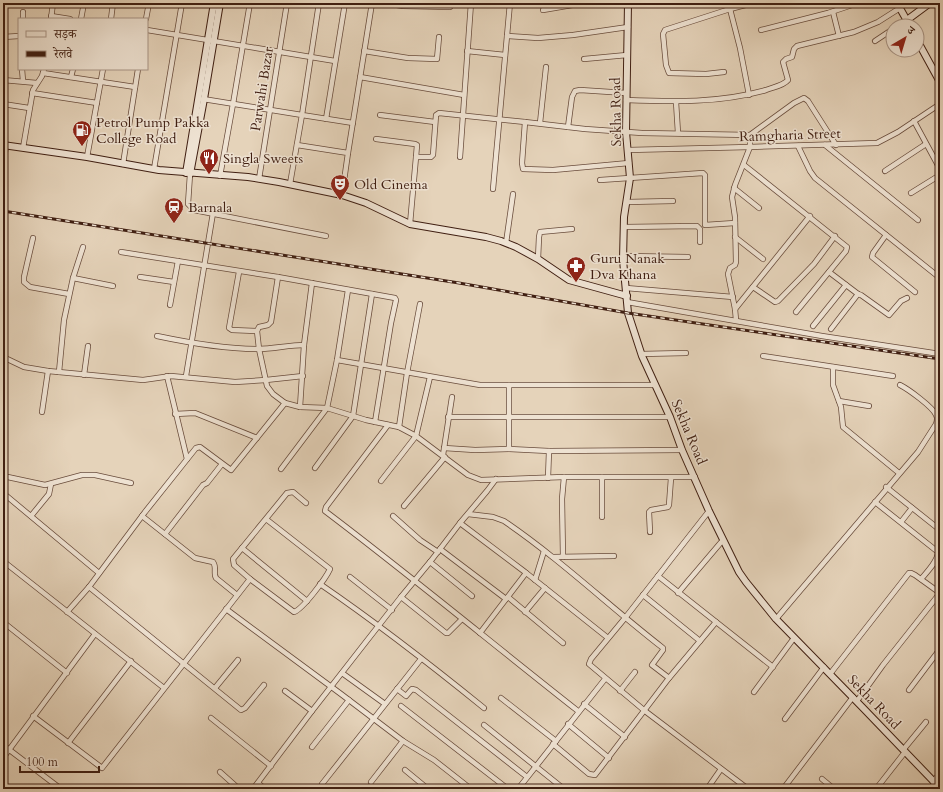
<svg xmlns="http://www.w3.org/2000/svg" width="943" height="792" font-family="Cardo,'Noto Serif Devanagari',serif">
<rect width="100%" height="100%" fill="#e5d3ba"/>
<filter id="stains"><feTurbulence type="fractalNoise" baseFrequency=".005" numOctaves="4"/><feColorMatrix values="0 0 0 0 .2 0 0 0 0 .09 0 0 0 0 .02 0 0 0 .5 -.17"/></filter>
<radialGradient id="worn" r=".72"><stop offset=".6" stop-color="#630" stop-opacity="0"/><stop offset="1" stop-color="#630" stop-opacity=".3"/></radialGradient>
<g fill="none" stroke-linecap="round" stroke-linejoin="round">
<g stroke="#694c3c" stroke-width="6">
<g id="street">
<polyline points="319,3 302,115 353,123"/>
<polyline points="384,3 403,6 450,7"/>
<polyline points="730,9 740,48 749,95"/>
<polyline points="543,10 584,3"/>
<polyline points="833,12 839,36"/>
<polyline points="51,16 70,19"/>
<polyline points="23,19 23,12"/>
<polyline points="51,19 53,3"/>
<polyline points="81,19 84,3"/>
<polyline points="111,19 113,3"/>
<polyline points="146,19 149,3"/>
<polyline points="897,26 907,20"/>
<polyline points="147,30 335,61"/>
<polyline points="761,30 828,13 858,3"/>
<polyline points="507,36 538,38 573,35 628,27"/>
<polyline points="3,37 19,36"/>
<polyline points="875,41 893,29"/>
<polyline points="364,51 408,58 437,59 439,37"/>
<polyline points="467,51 505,55"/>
<polyline points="584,59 627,55"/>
<polyline points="22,69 23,81"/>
<polyline points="724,72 706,74 669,73 666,65 663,34 665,30 668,29 730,9 753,3"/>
<polyline points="43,73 135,87"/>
<polyline points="71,77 73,69"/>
<polyline points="360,77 464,95"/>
<polyline points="3,80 37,83"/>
<polyline points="4,80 5,3"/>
<polyline points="32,93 97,103"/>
<polyline points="203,99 302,115 290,184"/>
<path d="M626,100C674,102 720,103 766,90C773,87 783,86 788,80L783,62L786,59L792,57L794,49L797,46L854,32L878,22L900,8"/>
<polyline points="676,102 678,133"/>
<polyline points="3,104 29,108"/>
<polyline points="380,115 435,122"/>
<polyline points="326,119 345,3"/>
<polyline points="914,121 940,169"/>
<polyline points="525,122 522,163 523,169 553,170 629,163"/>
<polyline points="540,123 546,67"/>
<polyline points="568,127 572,97 575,91 580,90 626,93"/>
<polyline points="750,135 750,147 735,185 732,197 735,217 736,262 735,265 730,268 728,274 735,309 810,216"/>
<polyline points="376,139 415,144 417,145 416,157"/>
<polyline points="297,145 348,153 342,195"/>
<polyline points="825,145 918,220"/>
<polyline points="798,146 810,171 815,178 940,278"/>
<polyline points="23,148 33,90 42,76 44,69"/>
<polyline points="628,150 750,147 877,143 898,132 940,104"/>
<polyline points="348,153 372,3"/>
<polyline points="87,157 103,69"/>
<polyline points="460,157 471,3"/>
<polyline points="123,164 138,69"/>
<polyline points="744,165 847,247 846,251 796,312"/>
<polyline points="3,167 6,145"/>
<polyline points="154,169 182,3"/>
<polyline points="885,171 926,144"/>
<polyline points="190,174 188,204 194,210 326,236"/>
<polyline points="220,176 233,104 250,3"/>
<polyline points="259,179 287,3"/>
<polyline points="600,180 703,173 705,175 705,225 735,223"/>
<polyline points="734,188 759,208"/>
<polyline points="493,189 510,3"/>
<polyline points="911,193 940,175"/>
<polyline points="627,202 673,201"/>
<polyline points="410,224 416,157 431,157 433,155 436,115 439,113 525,122 585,129 642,133 750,135 794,103 804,98 808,101 836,145"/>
<polyline points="624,227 697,226 700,229 700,242"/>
<polyline points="886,235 873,253 872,257 915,292"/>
<polyline points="735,237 763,259"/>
<polyline points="33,238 24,277 24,282 30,287 69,294"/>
<polyline points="506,243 513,194"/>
<polyline points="121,252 278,277 395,298 396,300 391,323 375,422"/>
<polyline points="624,256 688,257"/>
<polyline points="538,259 539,237 540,232 572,229"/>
<polyline points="239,272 229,328 232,330 257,331"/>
<polyline points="829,272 858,294 831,329"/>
<polyline points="140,277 174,282"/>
<polyline points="278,277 271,322 268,325 259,327 257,331 259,349 267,386 273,394 285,403 300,407 327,408 366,420 399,427 416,436 468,475 481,480 564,477 695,477"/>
<polyline points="73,278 113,286"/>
<polyline points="753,287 775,302 778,301 814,264 835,236"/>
<polyline points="626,288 733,297"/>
<polyline points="858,294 861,295 889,315 901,301 907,298"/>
<polyline points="627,302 822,336 940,354"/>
<polyline points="170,305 178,261"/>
<polyline points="735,309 736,320"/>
<polyline points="813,326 846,285"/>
<path d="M157,336C190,343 224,349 258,349C273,349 289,345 304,345"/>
<polyline points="641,354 686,353"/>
<polyline points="763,356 893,376"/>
<polyline points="3,357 24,367 48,371 143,380 171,376 235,382 266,380 303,376"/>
<polyline points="337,360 480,385 655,385"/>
<polyline points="833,367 833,385 841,407 843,427 899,473"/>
<polyline points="59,372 64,320 73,278 83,247"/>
<polyline points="84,375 88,346"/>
<polyline points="167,376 187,459"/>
<polyline points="186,376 213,213"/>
<polyline points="509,385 509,449"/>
<polyline points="839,401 869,406"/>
<polyline points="300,407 304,345 312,283"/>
<polyline points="42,412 48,371"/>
<polyline points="175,414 195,413 257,438"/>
<polyline points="448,417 670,417"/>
<path d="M388,425L326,507L325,511C411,576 494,645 578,711"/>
<polyline points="399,427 407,373 420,304"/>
<polyline points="444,448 475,450 509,449 549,451 682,450"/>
<polyline points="443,455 452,397"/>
<polyline points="315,468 353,416 372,294"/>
<polyline points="281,469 327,408 337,360 348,290"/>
<polyline points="3,476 45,485 82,475 95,475 131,483"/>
<polyline points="602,477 602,517"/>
<polyline points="548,478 549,451"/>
<polyline points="381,481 416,436 430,377"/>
<polyline points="886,487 940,530"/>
<polyline points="3,493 99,573"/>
<path d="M875,502L938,552C938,561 927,572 921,579"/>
<polyline points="404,506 445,457"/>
<polyline points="709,511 625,618 591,659 589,664 645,711 748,789"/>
<path d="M468,514L493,517L504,521C560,559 610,607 663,648V650L652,665L669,678"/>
<polyline points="31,516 49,494 51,484"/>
<path d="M142,516L195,558L213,562C217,567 213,573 216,578L237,595"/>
<polyline points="393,516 420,540 438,552"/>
<path d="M266,519L330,569C326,578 303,609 294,612L250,579L234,565L233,559L287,493L293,492L306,503"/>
<polyline points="901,522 912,508"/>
<polyline points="460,523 525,572 608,638"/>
<polyline points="650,532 649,512 651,510 668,507 669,505 671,478"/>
<polyline points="165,534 203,485 207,483 222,464"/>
<polyline points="242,548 307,601"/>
<polyline points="440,549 506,599"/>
<polyline points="553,557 614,556"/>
<polyline points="563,557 562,499 564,477"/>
<polyline points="3,561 164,688"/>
<polyline points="430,562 472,596"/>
<polyline points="658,576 773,667"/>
<polyline points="350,577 392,610"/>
<polyline points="535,580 544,551"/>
<path d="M320,584C377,623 431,665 484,708"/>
<polyline points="89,587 241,710 245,708 264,685"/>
<polyline points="678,593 723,540"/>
<polyline points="643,595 700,641"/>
<polyline points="401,597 446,633 448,633 462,619"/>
<polyline points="508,597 563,643"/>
<polyline points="226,609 341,694 403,741 434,760 471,789"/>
<polyline points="67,612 89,587 145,512 196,448 200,447 231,470 285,403"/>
<polyline points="525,612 545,588"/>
<path d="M776,619L918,452L936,424C937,421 938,418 936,415C933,407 908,389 900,385"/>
<polyline points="3,622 67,673"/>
<polyline points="480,633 526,573"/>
<polyline points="342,673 385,704"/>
<polyline points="830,674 909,573 911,573 915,575 940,593"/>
<polyline points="215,688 238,660"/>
<polyline points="397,689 406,696 412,689 416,690 527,777"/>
<polyline points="909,690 940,649"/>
<polyline points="285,691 312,711"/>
<polyline points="620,691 635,672"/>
<polyline points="754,692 794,638"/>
<polyline points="501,698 556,741"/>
<polyline points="857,701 883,665 940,593"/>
<polyline points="584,704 625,737"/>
<polyline points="401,706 508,789"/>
<polyline points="33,716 102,768 250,579"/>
<polyline points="211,718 271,766"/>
<polyline points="785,719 824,667"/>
<polyline points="568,724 609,758"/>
<polyline points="484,725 564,789"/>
<polyline points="68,743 131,661"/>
<polyline points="553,744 589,774 595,775 669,678 716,622"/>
<polyline points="3,745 61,789"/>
<polyline points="312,747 349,700"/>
<polyline points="903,750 926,722"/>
<polyline points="3,758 95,634"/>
<polyline points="405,770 428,789"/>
<polyline points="220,772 239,789"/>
<polyline points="822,779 834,789"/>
<polyline points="371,782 403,741"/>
<polyline points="933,782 940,773"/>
<polyline points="258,783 265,789"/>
<polyline points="253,789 312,711 401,597 430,562 460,523 487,491 496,479"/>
<polyline points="322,789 321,787 322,784 421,659"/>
<polyline points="518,789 605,679"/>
<polyline points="707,789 721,769"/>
<polyline points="783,789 853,697"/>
<polyline points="876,789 905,752"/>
</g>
</g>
<g stroke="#401f12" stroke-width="8">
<g id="secondary">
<polyline points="628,3 626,132 630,178 624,217 623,260 628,313 642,356 670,417 682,450 709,511 739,572 746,582 776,619 864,709 940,788"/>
<polyline points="897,3 910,26"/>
<polyline points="907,20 930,3"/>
<polyline points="917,40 940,82"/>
<polyline points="3,145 87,157 159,170 248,177 279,182 342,195 366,203 410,224 486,237 501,241 516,247 538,259 569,280 627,296"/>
<polyline points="186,173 214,3"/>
<polyline points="190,174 204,99 220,3"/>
</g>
</g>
<use href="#street" stroke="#eee2d2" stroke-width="4.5"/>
<use href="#secondary" stroke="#eee2d2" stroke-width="6"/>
<g stroke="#401f12" stroke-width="3">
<polyline id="rail" points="3,211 459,283 628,313 940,359"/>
</g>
<use href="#rail" stroke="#eee2d2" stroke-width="1.5" stroke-dasharray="4.5" stroke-linecap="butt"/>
</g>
<defs>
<g id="fuel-pin" transform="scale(1)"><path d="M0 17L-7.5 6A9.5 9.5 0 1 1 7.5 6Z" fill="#8f2418" stroke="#eee2d2"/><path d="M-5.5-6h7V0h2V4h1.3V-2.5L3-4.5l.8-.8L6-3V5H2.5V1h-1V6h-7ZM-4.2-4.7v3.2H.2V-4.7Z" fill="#fff"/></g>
<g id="restaurant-pin" transform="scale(1)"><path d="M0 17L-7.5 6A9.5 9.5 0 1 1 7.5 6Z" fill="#8f2418" stroke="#eee2d2"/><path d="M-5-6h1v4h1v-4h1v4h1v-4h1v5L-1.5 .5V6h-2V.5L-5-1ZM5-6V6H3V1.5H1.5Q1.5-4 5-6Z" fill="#fff"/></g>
<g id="theatre-pin" transform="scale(1)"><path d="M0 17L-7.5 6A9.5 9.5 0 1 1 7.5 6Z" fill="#8f2418" stroke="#eee2d2"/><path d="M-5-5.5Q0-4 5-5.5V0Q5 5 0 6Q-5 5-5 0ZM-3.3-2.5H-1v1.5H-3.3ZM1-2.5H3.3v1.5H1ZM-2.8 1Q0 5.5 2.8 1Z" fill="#fff"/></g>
<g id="station-pin" transform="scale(1)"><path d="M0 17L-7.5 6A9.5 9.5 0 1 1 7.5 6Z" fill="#8f2418" stroke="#eee2d2"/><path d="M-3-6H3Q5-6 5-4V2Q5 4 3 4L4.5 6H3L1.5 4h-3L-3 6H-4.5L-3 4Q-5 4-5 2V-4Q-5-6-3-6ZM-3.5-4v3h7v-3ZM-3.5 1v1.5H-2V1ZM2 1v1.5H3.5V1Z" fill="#fff"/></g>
<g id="pharmacy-pin" transform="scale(1)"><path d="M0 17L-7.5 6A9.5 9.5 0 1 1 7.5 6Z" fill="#8f2418" stroke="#eee2d2"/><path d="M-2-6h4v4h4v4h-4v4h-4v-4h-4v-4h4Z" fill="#fff"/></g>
</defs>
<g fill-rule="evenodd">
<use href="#fuel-pin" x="82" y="130"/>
<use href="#restaurant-pin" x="209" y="158"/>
<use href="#theatre-pin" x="340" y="184"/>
<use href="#station-pin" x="174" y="207"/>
<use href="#pharmacy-pin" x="576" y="266"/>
</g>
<g text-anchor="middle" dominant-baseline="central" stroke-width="3" stroke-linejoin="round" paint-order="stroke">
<g font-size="14" fill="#401f12" stroke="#eee2d2">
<text transform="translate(262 89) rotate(-81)">Parwahi Bazar</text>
<text transform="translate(616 112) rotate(-91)">Sekha Road</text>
<text transform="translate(790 135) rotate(-2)">Ramgharia Street</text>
<text transform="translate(689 432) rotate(67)">Sekha Road</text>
<text transform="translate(874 702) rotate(46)">Sekha Road</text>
</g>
<g font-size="14" fill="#401f12" stroke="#eee2d2" text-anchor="start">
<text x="96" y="122">Petrol Pump Pakka<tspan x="96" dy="16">College Road</tspan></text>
<text x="223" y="158">Singla Sweets</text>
<text x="354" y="184">Old Cinema</text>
<text x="188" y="207">Barnala</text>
<text x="590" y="258">Guru Nanak<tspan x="590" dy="16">Dva Khana</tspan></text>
</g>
</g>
<rect width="943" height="792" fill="none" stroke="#e5d3ba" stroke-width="16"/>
<rect x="4" y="4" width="935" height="784" fill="none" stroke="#401f12" stroke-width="2"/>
<rect x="8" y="8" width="927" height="776" fill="none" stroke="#401f12"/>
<rect x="18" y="18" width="130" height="52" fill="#eee2d2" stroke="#a89485"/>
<rect x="26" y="31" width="20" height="6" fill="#eee2d2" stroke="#a89485"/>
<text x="54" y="38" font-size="12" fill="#401f12">सड़क</text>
<rect x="26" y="51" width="20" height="6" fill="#401f12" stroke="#a89485"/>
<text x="54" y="58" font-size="12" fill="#401f12">रेलवे</text>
<g transform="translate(905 38) rotate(38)"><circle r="19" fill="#eee2d2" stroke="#a89485"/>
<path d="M0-3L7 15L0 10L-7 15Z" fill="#8f2418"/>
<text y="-6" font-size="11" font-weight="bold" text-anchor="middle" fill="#401f12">उ</text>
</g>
<path d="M20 766v6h79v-6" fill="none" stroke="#401f12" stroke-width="2"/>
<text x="26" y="766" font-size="12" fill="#401f12" stroke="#eee2d2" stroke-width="3" paint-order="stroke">100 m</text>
<rect width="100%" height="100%" filter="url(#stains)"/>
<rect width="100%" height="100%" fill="url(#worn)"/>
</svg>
